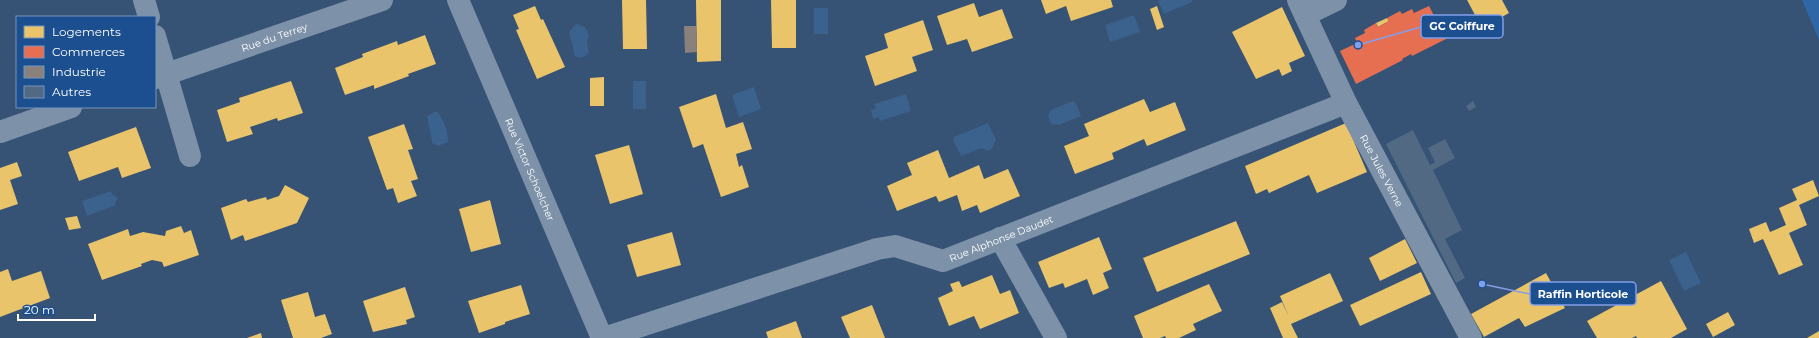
<svg xmlns="http://www.w3.org/2000/svg" width="1819" height="338" font-family="Montserrat,sans-serif">
<rect width="100%" height="100%" fill="#365274"/>
<polygon fill="#2f66a5" points="1802,0 1819,0 1819,40"/>
<g fill="#3b618d">
<polygon points="1161,0 1192,0 1192,2 1164,14 1158,1"/>
<rect x="814" y="8" width="14" height="26"/>
<polygon points="1134,15 1140,32 1110,42 1105,25"/>
<path d="M576,24L585,27L589,35L587,41L589,52C585,58 581,59 575,56C573,52 573,50 573,46C572,41 569,37 569,32Z"/>
<rect x="633" y="81" width="13" height="28"/>
<polygon points="754,87 761,109 739,117 732,95"/>
<polygon points="906,94 911,111 880,121 879,117 873,119 871,110 876,108 874,104"/>
<polygon points="1073,101 1076,103 1081,116 1059,125 1051,124 1048,116 1051,110"/>
<path d="M437,111C444,121 448,130 448,142L438,146L432,143C432,135 428,125 427,116Z"/>
<polygon points="988,123 996,139 992,149 987,151 982,148 961,156 953,140 954,137"/>
<polygon points="111,191 112,194 117,197 117,200 115,202 116,205 87,216 82,201"/>
<polygon points="1686,252 1701,283 1684,291 1669,260"/>
</g>
<g fill="#e9c46a">
<polygon points="622,0 646,0 647,49 623,49"/>
<polygon points="696,0 721,0 721,61 697,62"/>
<polygon points="771,0 796,0 796,48 772,48"/>
<polygon points="1041,0 1111,0 1113,7 1071,21 1066,6 1046,14"/>
<polygon points="1467,0 1502,0 1509,13 1482,28"/>
<polygon points="974,3 979,17 1002,9 1013,38 972,52 967,39 947,45 937,16"/>
<polygon points="535,6 541,20 543,19 565,67 537,79 516,30 519,29 513,15"/>
<polygon points="1157,6 1164,27 1157,30 1150,9"/>
<polygon points="1282,7 1305,56 1289,63 1292,71 1282,76 1279,69 1256,79 1232,32"/>
<polygon points="1387,18 1389,21 1378,27 1376,23"/>
<polygon points="923,20 933,50 912,57 917,71 875,86 865,56 888,48 884,34"/>
<polygon points="425,35 436,64 408,74 409,76 374,89 374,85 345,95 335,68 363,57 362,54 397,41 398,45"/>
<polygon points="604,77 604,106 590,106 590,78"/>
<polygon points="291,81 303,113 278,121 277,118 250,127 253,134 227,142 217,110 240,102 239,98"/>
<polygon points="716,94 726,128 743,122 752,149 736,154 739,167 742,165 749,187 721,197 703,144 693,148 679,107"/>
<polygon points="1144,99 1150,112 1175,102 1186,130 1147,146 1144,139 1112,153 1114,159 1075,174 1064,146 1089,136 1084,124"/>
<polygon points="1346,123 1367,172 1317,193 1309,175 1269,193 1267,189 1256,194 1245,166"/>
<polygon points="404,124 413,149 408,150 418,179 411,181 417,196 398,203 393,188 387,190 368,137"/>
<polygon points="136,127 151,168 122,178 118,167 79,181 68,152"/>
<polygon points="629,145 643,194 610,204 595,155"/>
<polygon points="938,150 949,178 979,165 984,179 1008,169 1020,196 980,213 977,205 962,211 957,195 939,202 936,196 897,211 887,186 912,175 907,163"/>
<polygon points="17,162 22,176 10,180 18,204 0,210 0,168"/>
<polygon points="1813,180 1819,196 1799,205 1807,225 1789,233 1803,265 1779,275 1763,239 1754,243 1749,229 1766,222 1770,232 1786,225 1779,208 1797,200 1792,189"/>
<polygon points="285,185 309,198 297,223 245,241 243,235 231,240 221,208 246,199 248,202 266,197 267,200 279,196"/>
<polygon points="490,200 501,244 471,252 459,209"/>
<polygon points="77,216 81,228 69,230 65,218"/>
<polygon points="1236,221 1250,254 1157,292 1143,258"/>
<polygon points="181,226 184,233 191,230 199,255 164,267 162,262 152,260 141,264 142,266 102,280 88,244 128,229 130,236 143,232 165,236 166,231"/>
<polygon points="672,232 681,265 637,277 627,245"/>
<polygon points="1099,237 1112,269 1103,273 1109,288 1093,295 1087,279 1065,288 1063,283 1049,288 1038,262"/>
<polygon points="1405,239 1417,263 1380,281 1369,258"/>
<polygon points="8,269 12,281 41,271 50,298 0,317 0,272"/>
<polygon points="1421,272 1431,294 1360,326 1350,305"/>
<polygon points="1330,273 1343,301 1291,324 1298,338 1283,338 1270,308 1282,302 1289,317 1280,296"/>
<polygon points="1546,273 1565,308 1525,327 1519,318 1484,337 1471,314"/>
<polygon points="992,275 1000,294 1010,290 1019,313 980,329 974,316 949,326 938,298 953,291 950,284 959,281 962,287"/>
<polygon points="1661,281 1687,329 1671,338 1637,338 1636,336 1632,338 1597,338 1587,321"/>
<polygon points="1209,284 1222,311 1193,324 1196,330 1179,338 1166,338 1165,336 1160,338 1143,338 1134,316"/>
<polygon points="521,285 530,314 505,322 505,324 479,333 468,301"/>
<polygon points="405,287 415,317 406,320 407,324 373,332 363,301"/>
<polygon points="308,292 315,317 325,314 332,334 321,338 293,338 281,300"/>
<polygon points="872,305 885,338 850,338 841,317"/>
<polygon points="1728,312 1735,325 1713,337 1706,324"/>
<polygon points="796,321 802,338 768,338 766,332"/>
<polygon points="1819,331 1819,338 1807,338"/>
<polygon points="261,333 262,338 247,338"/>
</g>
<polygon fill="#e76f51" points="1429,6 1446,39 1412,56 1411,54 1402,59 1403,60 1356,84 1340,51 1357,43 1355,38 1365,33 1364,30 1376,23 1378,27 1389,21 1387,18 1400,11 1402,14 1412,9 1414,13"/>
<polygon fill="#8a817c" points="684,26 696,26 697,52 685,53"/>
<g fill="#526984">
<polygon points="1473,101 1476,107 1469,111 1466,106"/>
<polygon points="1413,130 1430,165 1435,162 1428,148 1445,139 1455,158 1433,170 1462,230 1445,239 1465,278 1456,283 1386,144"/>
</g>
<g fill="none" stroke-linecap="round" stroke-linejoin="round">
<g stroke="#7d92a8" stroke-width="22">
<polyline points="144,0 149,17"/>
<path id="s1" d="M458,0L602,338"/>
<path id="s2" d="M1298,0L1346,103L1471,338"/>
<polyline points="1305,15 1336,0"/>
<polyline points="155,36 190,156"/>
<path id="s3" d="M155,78L382,0"/>
<polyline points="0,132 71,107"/>
<polyline points="1000,238 1056,338"/>
<path id="s4" d="M604,338L877,249L895,246L943,261L1346,103"/>
</g>
</g>
<g text-anchor="middle" dominant-baseline="central" stroke-width="4" stroke-linejoin="round" paint-order="stroke">
<g font-size="10" fill="#fff" stroke="#1b4f8f">
<text stroke="none"><textPath href="#s3" startOffset="126">Rue du Terrey</textPath></text>
<text stroke="none"><textPath href="#s1" startOffset="184">Rue Victor Schoelcher</textPath></text>
<text stroke="none"><textPath href="#s2" startOffset="190">Rue Jules Verne</textPath></text>
<text stroke="none"><textPath href="#s4" startOffset="418">Rue Alphonse Daudet</textPath></text>
</g>
</g>
<path fill="none" stroke="#839eea" stroke-width="1.5" d="M1358 45L1421 27M1482 284L1530 294"/>
<g fill="#839eea" stroke="#1b4f8f" stroke-width="1.5">
<circle cx="1358" cy="45" r="4"/>
<circle cx="1482" cy="284" r="4"/>
</g>
<g fill="#1b4f8f" stroke="#839eea" stroke-width="1.5">
<rect x="1421" y="15" width="82" height="23" rx="4"/>
<rect x="1530" y="282" width="106" height="23" rx="4"/>
</g>
<g font-size="11" text-anchor="middle" font-weight="bold" fill="#fff">
<text x="1462" y="30">GC Coiffure</text>
<text x="1583" y="298">Raffin Horticole</text>
</g>
<rect x="16" y="16" width="140" height="92" fill="#1b4f8f" stroke="#7695bc"/>
<rect x="24" y="26" width="20" height="12" fill="#e9c46a" stroke="#7695bc"/>
<text x="52" y="36" font-size="12" fill="#ffffff">Logements</text>
<rect x="24" y="46" width="20" height="12" fill="#e76f51" stroke="#7695bc"/>
<text x="52" y="56" font-size="12" fill="#ffffff">Commerces</text>
<rect x="24" y="66" width="20" height="12" fill="#8a817c" stroke="#7695bc"/>
<text x="52" y="76" font-size="12" fill="#ffffff">Industrie</text>
<rect x="24" y="86" width="20" height="12" fill="#526984" stroke="#7695bc"/>
<text x="52" y="96" font-size="12" fill="#ffffff">Autres</text>
<path d="M18 314v6h77v-6" fill="none" stroke="#ffffff" stroke-width="2"/>
<text x="24" y="314" font-size="12" fill="#ffffff" stroke="#1b4f8f" stroke-width="3" paint-order="stroke">20 m</text>
</svg>
